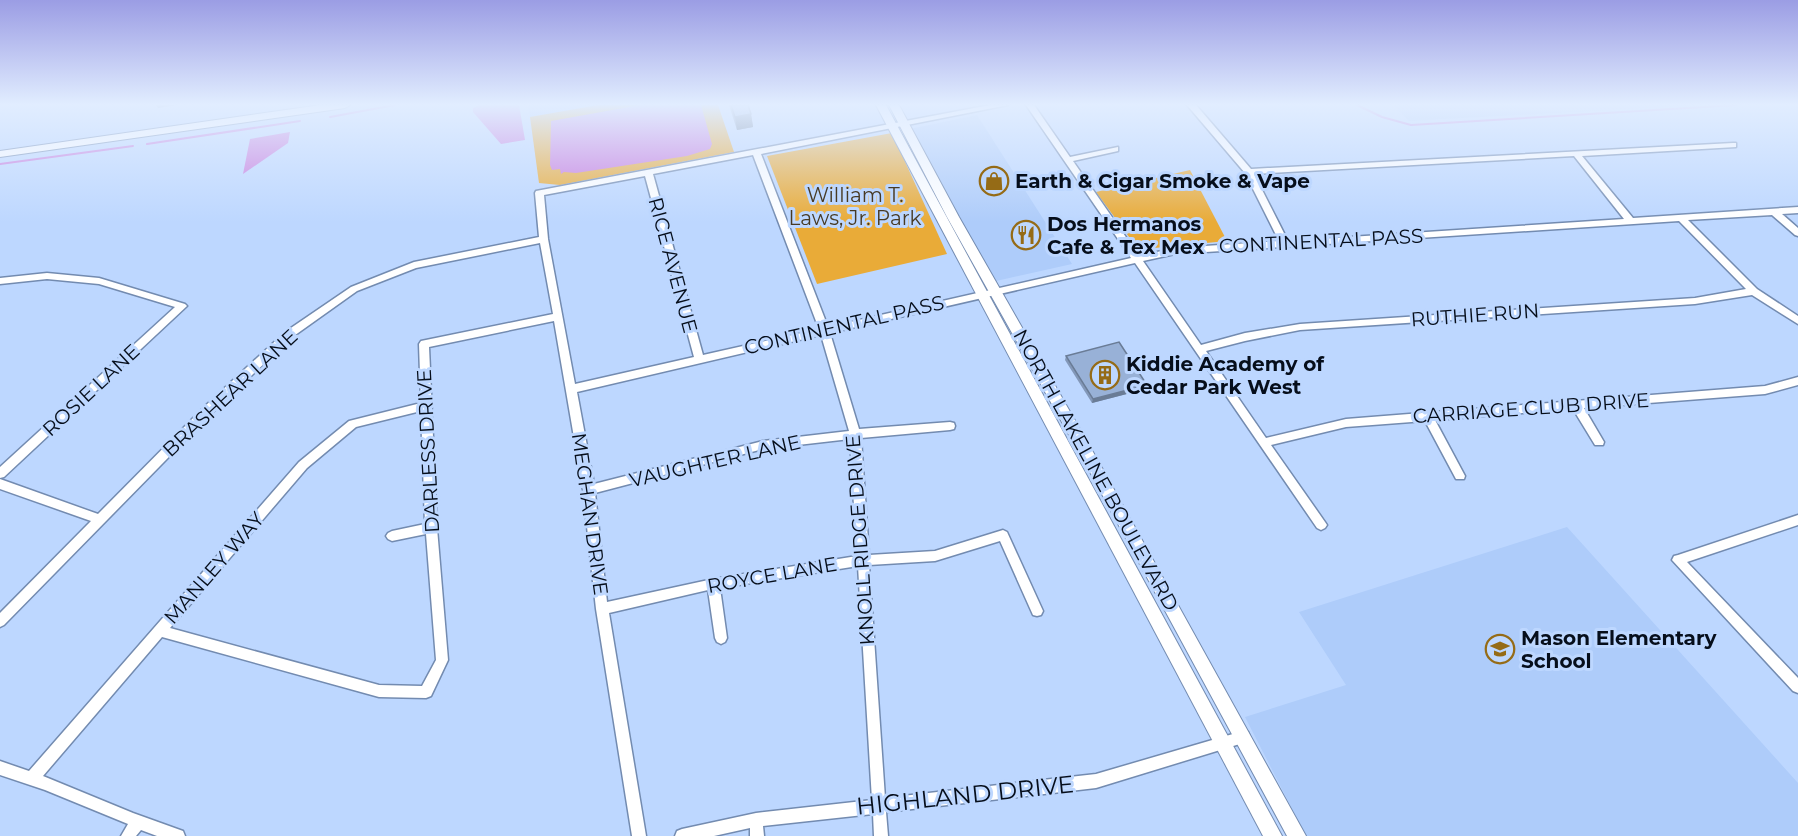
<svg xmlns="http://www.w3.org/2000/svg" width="1798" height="836" font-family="Montserrat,sans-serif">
<rect width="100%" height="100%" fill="#bdd7ff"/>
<g fill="#aeccfa">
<polygon points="528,105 598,105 530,117"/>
<polygon points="1393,105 1701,105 1409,121"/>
<polygon points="977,115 1072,264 996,281 910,129"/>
<polygon points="1567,527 1798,783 1798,836 1306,836 1245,717 1346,685 1299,612"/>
</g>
<g fill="#e9ab38">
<polygon points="598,105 718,105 734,152 560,185 539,183 530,117"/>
<polygon points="892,133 947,254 817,284 767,156"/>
<polygon points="1190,170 1227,241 1144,249 1135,245 1096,192"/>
</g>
<g fill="#c87add">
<polygon points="479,105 519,105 525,140 501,144 473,112 473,108"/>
<polygon points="640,105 701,105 712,144 710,149 687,156 576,173 564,172 561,174 560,169 552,170 550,165 551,121"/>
<polygon points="290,132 288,143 243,174 250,139"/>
</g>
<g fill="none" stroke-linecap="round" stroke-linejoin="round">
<g stroke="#c87add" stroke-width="2">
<polyline points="1357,105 1382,117 1411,125 1736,105"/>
<polyline points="330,117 395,105"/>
<polyline points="147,144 300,121"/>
<polyline points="0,164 133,146"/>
</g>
<g stroke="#738bb0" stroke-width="3">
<g id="minor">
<path d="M990,105H1008L761,154L828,327L1131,258L1026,105H1034L1070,157L1118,147V151L1073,161L1139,256L1175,248L1279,241L1245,173L1187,105H1196L1251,169L1733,143H1736V147L1582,156L1633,218L1798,207V213L1782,214L1798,228V236L1795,235L1772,215L1688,220L1757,289L1798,316V324L1752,295L1695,304L1300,330L1245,341L1206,351L1266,438L1346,419L1765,386L1798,377V385L1765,394L1584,408L1604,442L1603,445H1595L1573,409L1435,420L1465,476L1464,479H1456L1425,421L1346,427L1271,445L1325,522L1327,525L1325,528L1321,530L1317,528L1135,263L830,333L859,429L950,422L954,423L955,426L954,429L950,430L861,438L869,555L935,551L1003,530L1007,532L1043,611L1041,615L1037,616L1033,615L1000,541L935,561L869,565L885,798L1096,774L1243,731L1248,732L1250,737L1248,742L1243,743L1096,788L886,812L888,836H874L873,814L763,826L764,836H750V828L714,836H675L677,831L682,829L756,813L872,800L858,566L720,588L727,638L725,642L721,644L717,642L715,638L708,590L609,613L646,836H632L596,609L583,490L554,321L429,347L437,528L448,660L431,696L426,698L379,697L162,637L43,776L133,813L183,831L185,836H157L141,830L136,836H121L128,824L45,790L0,775V761L29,771L299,462L349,421L421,403L419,344L421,341L553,314L540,243L416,268L357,291L291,338L212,413L4,625L0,627V613L91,521L0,489V479L98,514L204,407L285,332L351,287L414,262L539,237L535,193L536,191ZM753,155L819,329L703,355L653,174ZM1574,156L1624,219L1288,241L1254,174ZM645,176L694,357L575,384L548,239L544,195ZM1679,221L1746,289L1695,298L1300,324L1245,333L1201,345L1143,261L1175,254ZM821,335L849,431L763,441L594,484L577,392ZM421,411L425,524L392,531L388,533L386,536L388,539L392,541L426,534L436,660L422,686L379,685L170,628L307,468L356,427ZM850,439L857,556L713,579L607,602L595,493L763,449Z"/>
<polygon points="47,273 99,278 185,304 187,306 4,477 0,478 0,467 175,307 99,284 47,279 0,284 0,278"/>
<polygon points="1798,515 1798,525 1687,562 1798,678 1798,693 1793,691 1672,560 1674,556 1678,555"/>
</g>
</g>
<g stroke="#738bb0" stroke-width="2">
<g id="major">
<polygon points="321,105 350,105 345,108 0,157 0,151"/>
<polygon points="876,105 886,105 1282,836 1263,836"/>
<polygon points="889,105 899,105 959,217 1101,466 1306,836 1287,836 1091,474 947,217"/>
</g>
</g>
<use href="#minor" fill="#fff" fill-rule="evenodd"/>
<use href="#major" fill="#fff" fill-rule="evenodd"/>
</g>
<g fill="#8398b9">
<polygon points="729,105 748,105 751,114 753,127 737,130"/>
<polygon points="1066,356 1147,385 1146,389 1092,403 1065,360"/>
</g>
<g fill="#6a7c96">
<polygon points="156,105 177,105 158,108"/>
<polygon points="751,114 753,127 737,130 735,117"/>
<polygon points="1147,385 1146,389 1092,403 1093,399"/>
</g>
<g fill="#98b1d7" stroke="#6a7c96" stroke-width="1.5">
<polygon points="731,105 748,105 751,114 735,117"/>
<polygon points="1119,342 1147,385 1093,399 1066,356"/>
</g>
<linearGradient id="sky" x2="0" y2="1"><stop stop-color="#9b9de4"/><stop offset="0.47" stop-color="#e1edff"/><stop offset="1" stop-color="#e1edff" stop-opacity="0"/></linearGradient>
<rect width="1798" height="222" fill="url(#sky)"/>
<defs>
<g id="shop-ring" transform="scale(1.5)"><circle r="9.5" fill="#bdd7ff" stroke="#956b16" stroke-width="1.5"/><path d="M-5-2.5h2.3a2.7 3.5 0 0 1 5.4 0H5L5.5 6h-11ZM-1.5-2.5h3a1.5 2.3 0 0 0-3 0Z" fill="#956b16"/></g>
<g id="restaurant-ring" transform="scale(1.5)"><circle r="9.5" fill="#bdd7ff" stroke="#956b16" stroke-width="1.5"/><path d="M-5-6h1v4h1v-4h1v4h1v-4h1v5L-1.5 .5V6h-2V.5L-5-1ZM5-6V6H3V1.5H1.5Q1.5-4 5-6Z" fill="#956b16"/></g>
<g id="building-ring" transform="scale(1.5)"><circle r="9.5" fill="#bdd7ff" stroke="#956b16" stroke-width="1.5"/><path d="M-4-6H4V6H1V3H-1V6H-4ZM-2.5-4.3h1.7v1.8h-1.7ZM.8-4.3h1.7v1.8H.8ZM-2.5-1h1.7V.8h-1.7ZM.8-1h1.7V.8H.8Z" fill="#956b16"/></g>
<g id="school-ring" transform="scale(1.5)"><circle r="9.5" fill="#bdd7ff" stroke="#956b16" stroke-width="1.5"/><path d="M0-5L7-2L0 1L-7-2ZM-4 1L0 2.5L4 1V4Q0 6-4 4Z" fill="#956b16"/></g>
</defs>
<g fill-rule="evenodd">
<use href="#shop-ring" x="994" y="181"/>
<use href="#restaurant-ring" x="1026" y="235"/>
<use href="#building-ring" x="1105" y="375"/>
<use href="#school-ring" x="1500" y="649"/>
</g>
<g text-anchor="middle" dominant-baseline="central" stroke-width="6" stroke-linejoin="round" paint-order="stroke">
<g font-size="20" font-weight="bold" fill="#060e1b" stroke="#bdd7ff" text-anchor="start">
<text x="1015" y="181">Earth &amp; Cigar Smoke &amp; Vape</text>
<text x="1047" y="224">Dos Hermanos<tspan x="1047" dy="23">Cafe &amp; Tex Mex</tspan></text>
<text x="1126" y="364">Kiddie Academy of<tspan x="1126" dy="23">Cedar Park West</tspan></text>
<text x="1521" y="638">Mason Elementary<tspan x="1521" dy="23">School</tspan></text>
</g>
<g font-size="20" fill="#473a24" stroke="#bdd7ff">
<text x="855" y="195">William T.<tspan x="855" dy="23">Laws, Jr. Park</tspan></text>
</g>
<g font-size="20" fill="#060e1b" stroke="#bdd7ff">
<text transform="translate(1321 241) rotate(-3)">CONTINENTAL PASS</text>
<text transform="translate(673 265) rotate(75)">RICE AVENUE</text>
<text transform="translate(1475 315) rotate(-4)">RUTHIE RUN</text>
<text transform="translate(844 325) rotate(-13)">CONTINENTAL PASS</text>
<text transform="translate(91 390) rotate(-43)">ROSIE LANE</text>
<text transform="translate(230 393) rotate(-43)">BRASHEAR LANE</text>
<text transform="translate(1531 408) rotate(-4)">CARRIAGE CLUB DRIVE</text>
<text transform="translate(428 451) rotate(-93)">DARLESS DRIVE</text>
<text transform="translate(715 461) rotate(-13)">VAUGHTER LANE</text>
<text transform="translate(1096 470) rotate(61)">NORTH LAKELINE BOULEVARD</text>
<text transform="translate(590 514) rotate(82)">MEGHAN DRIVE</text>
<text transform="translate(860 540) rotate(-94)">KNOLL RIDGE DRIVE</text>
<text transform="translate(214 568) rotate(-49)">MANLEY WAY</text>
<text transform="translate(772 575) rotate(-10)">ROYCE LANE</text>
</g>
<g font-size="24" fill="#060e1b" stroke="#bdd7ff">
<text transform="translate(965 795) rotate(-6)">HIGHLAND DRIVE</text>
</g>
</g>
</svg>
